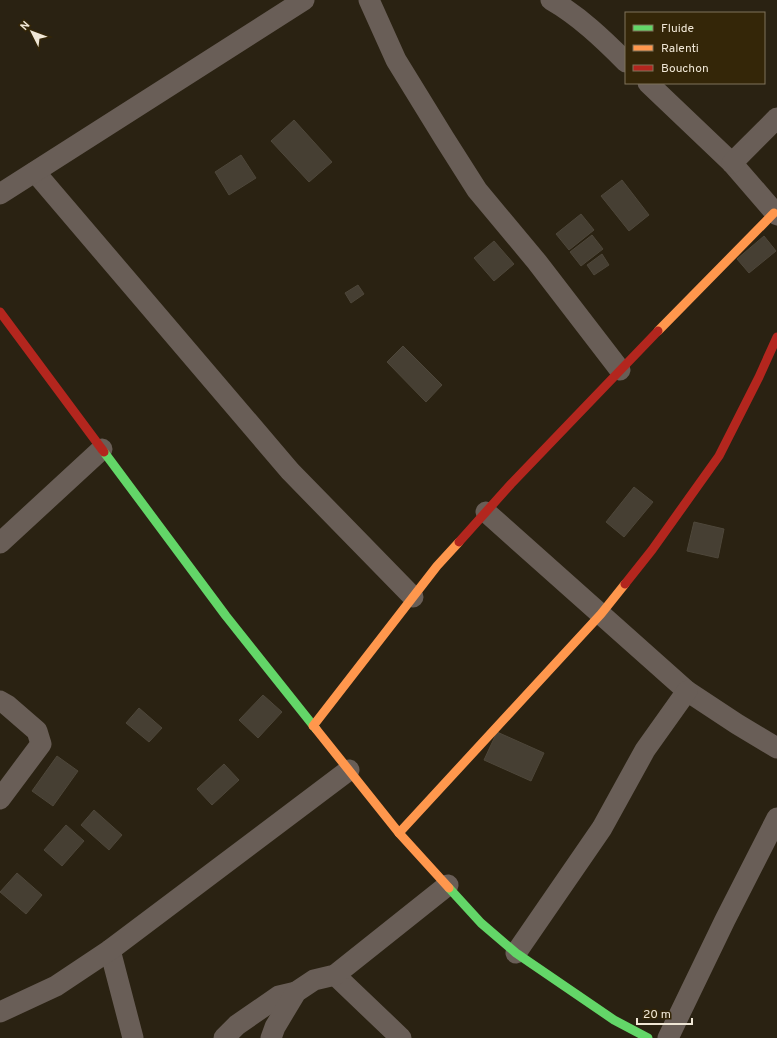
<svg xmlns="http://www.w3.org/2000/svg" width="777" height="1038" font-family="Overpass,sans-serif">
<rect width="100%" height="100%" fill="#2a2212"/>
<g fill="#463f33" stroke="#4e473a">
<polygon points="294,120 332,162 309,182 271,141"/>
<polygon points="241,155 256,178 229,195 215,172"/>
<polygon points="622,180 649,215 629,231 601,196"/>
<polygon points="581,214 594,230 569,250 556,234"/>
<polygon points="592,235 603,249 581,266 570,252"/>
<polygon points="764,236 776,251 749,273 737,259"/>
<polygon points="494,241 514,264 494,281 474,258"/>
<polygon points="602,254 609,265 594,275 587,265"/>
<polygon points="358,285 364,294 351,303 345,293"/>
<polygon points="403,346 442,385 426,402 387,362"/>
<polygon points="634,487 653,502 624,537 606,522"/>
<polygon points="694,522 724,529 718,558 687,551"/>
<polygon points="263,695 282,712 258,738 239,720"/>
<polygon points="139,708 162,728 149,742 126,723"/>
<polygon points="497,732 544,753 531,781 484,760"/>
<polygon points="57,756 78,771 53,806 32,791"/>
<polygon points="224,764 239,780 212,805 197,789"/>
<polygon points="94,810 122,835 109,850 81,825"/>
<polygon points="66,825 84,841 62,866 44,850"/>
<polygon points="17,873 42,895 26,914 0,892"/>
</g>
<g fill="none" stroke-linecap="round" stroke-linejoin="round">
<g stroke="#695e57" stroke-width="21">
<polyline points="369,0 396,60 444,138 477,190 537,262 620,370"/>
<path d="M551,0C579,16 603,39 626,62"/>
<polyline points="648,83 732,163 777,215"/>
<polyline points="732,163 777,118"/>
<polyline points="35,172 290,471 413,597"/>
<polyline points="0,194 304,0"/>
<polyline points="486,512 687,691 737,724 777,748"/>
<polyline points="0,543 102,449"/>
<polyline points="0,701 7,705 37,731 41,744 0,799"/>
<polyline points="110,950 133,1038"/>
<polyline points="516,953 602,828 645,750 687,691"/>
<polyline points="335,975 401,1038"/>
<polyline points="0,1012 56,986 110,950 349,770"/>
<polyline points="224,1038 237,1025 279,996 296,992"/>
<polyline points="271,1038 275,1027 296,992 314,980 335,975 448,885"/>
<polyline points="668,1038 725,920 777,818"/>
</g>
<g stroke="#63d668" stroke-width="9">
<polyline points="104,452 226,616 316,729"/>
<polyline points="449,888 481,923 516,953 614,1020 648,1038"/>
</g>
<g stroke="#ff974d" stroke-width="9">
<polyline points="658,331 774,213"/>
<polyline points="313,726 437,566 459,542"/>
<polyline points="316,729 399,833 449,888"/>
<polyline points="399,833 601,614 625,584"/>
</g>
<g stroke="#b3261e" stroke-width="9">
<polyline points="0,312 104,452"/>
<polyline points="459,542 511,484 658,331"/>
<polyline points="625,584 652,550 719,456 759,377 777,337"/>
</g>
</g>
<rect x="625" y="12" width="140" height="72" fill="#342608" stroke="#7f735a"/>
<rect x="633" y="25" width="20" height="6" fill="#63d668" stroke="#7f735a"/>
<text x="661" y="32" font-size="12" fill="#f0e7d6">Fluide</text>
<rect x="633" y="45" width="20" height="6" fill="#ff974d" stroke="#7f735a"/>
<text x="661" y="52" font-size="12" fill="#f0e7d6">Ralenti</text>
<rect x="633" y="65" width="20" height="6" fill="#b3261e" stroke="#7f735a"/>
<text x="661" y="72" font-size="12" fill="#f0e7d6">Bouchon</text>
<g transform="translate(32 32) rotate(312)" stroke="#342608" stroke-width="3" paint-order="stroke">
<path d="M0-3L7 15L0 10L-7 15Z" fill="#f0e7d6"/>
<text y="-6" font-size="11" font-weight="bold" text-anchor="middle" fill="#f0e7d6">N</text>
</g>
<path d="M637 1018v6h55v-6" fill="none" stroke="#f0e7d6" stroke-width="2"/>
<text x="643" y="1018" font-size="12" fill="#f0e7d6" stroke="#342608" stroke-width="3" paint-order="stroke">20 m</text>
</svg>
